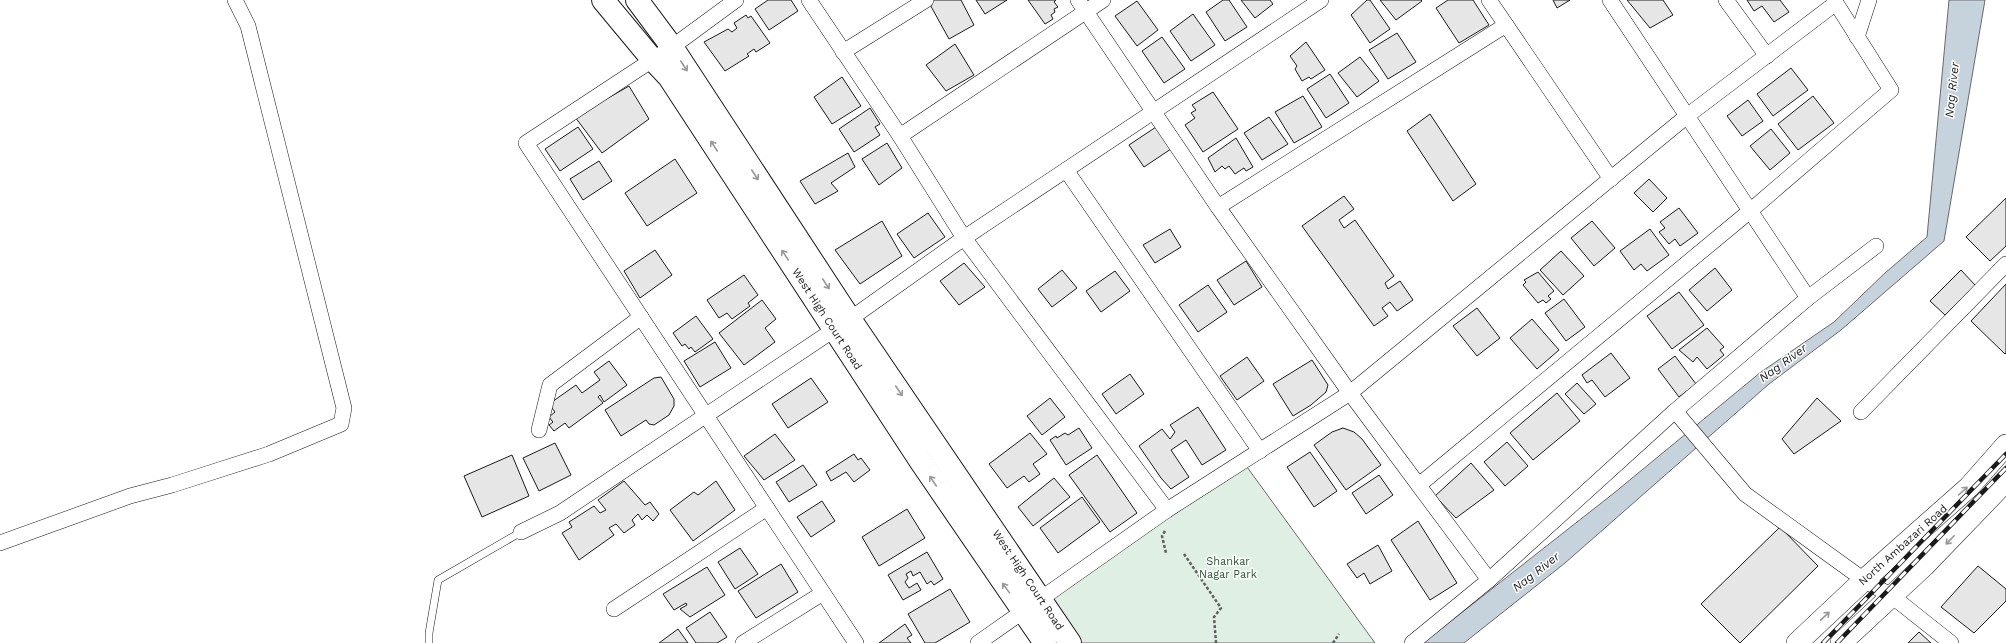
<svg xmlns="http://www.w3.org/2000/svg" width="2006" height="643" font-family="'Work Sans',sans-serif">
<rect width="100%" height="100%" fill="#fff"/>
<polygon fill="#e0efe3" stroke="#6a6a6a" points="1247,467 1375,643 1075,643 1046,599 1173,512"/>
<polygon fill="#c6d2dc" stroke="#6a6a6a" points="1949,0 1985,0 1944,241 1841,330 1769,384 1565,563 1464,643 1423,643 1614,493 1761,372 1834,322 1885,273 1927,237"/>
<g fill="#e6e6e6" stroke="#1a1a1a">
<polygon points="768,0 791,0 798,11 769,30 755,9"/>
<polygon points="931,0 961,0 974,25 949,39 928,1"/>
<polygon points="976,0 1007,0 985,14"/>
<polygon points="1028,0 1056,0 1054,2 1058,7 1054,9 1055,12 1051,15 1053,19 1045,24"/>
<polygon points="1223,0 1229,0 1247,27 1225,41 1206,12"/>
<polygon points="1241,0 1270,0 1273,4 1255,18"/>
<polygon points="1367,0 1370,0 1390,29 1370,43 1351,15"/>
<polygon points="1380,0 1421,0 1422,1 1396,20"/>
<polygon points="1448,0 1473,0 1489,25 1459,43 1436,8"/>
<polygon points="1553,0 1570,0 1557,8"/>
<polygon points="1627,0 1663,0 1673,15 1650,28"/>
<polygon points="1747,0 1780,0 1789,12 1774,22 1762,6 1754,11"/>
<polygon points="1137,1 1158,30 1137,46 1115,16"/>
<polygon points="1193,14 1215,45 1191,61 1170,31"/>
<polygon points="746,15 748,18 751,16 770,43 756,52 754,49 747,54 749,56 725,71 704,42 728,29 732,32 737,28 734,23"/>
<polygon points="1397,33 1416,62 1388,79 1369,50"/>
<polygon points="1162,37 1185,69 1164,83 1142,51"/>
<polygon points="1306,42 1325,70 1311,79 1309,77 1302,81 1295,69 1297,66 1290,56"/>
<polygon points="955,44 974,75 946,91 926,65"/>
<polygon points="1360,57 1379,81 1357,97 1338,73"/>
<polygon points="1791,68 1808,90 1773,116 1757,94"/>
<polygon points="1330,74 1349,103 1326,118 1307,89"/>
<polygon points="842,77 861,106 832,124 814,97"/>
<polygon points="629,86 649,119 602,153 575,117"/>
<polygon points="1213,92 1238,129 1203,152 1185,125 1195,118 1191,113 1196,110 1192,105"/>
<polygon points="1303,96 1322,127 1294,143 1275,112"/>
<polygon points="1813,96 1834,123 1798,150 1778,124"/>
<polygon points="1748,100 1763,121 1742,136 1727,116"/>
<polygon points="870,108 880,124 875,127 880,135 854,152 839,129"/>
<polygon points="1430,114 1476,184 1453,201 1407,131"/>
<polygon points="1269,117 1288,144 1262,160 1244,133"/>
<polygon points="578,127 593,149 560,171 545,149"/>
<polygon points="1156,127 1171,149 1144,167 1129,145"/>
<polygon points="1771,129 1790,153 1770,170 1750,146"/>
<polygon points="1236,138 1253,167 1246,171 1244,168 1235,174 1229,166 1225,169 1222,166 1215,172 1208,158"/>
<polygon points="887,143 902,168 879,185 862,159"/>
<polygon points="848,153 855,167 831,183 838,191 815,204 800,181"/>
<polygon points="675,159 697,193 647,226 625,193"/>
<polygon points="599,161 612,181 583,200 570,179"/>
<polygon points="1649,179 1667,198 1653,212 1634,193"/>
<polygon points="1344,196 1354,209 1339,220 1344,228 1355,220 1394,276 1385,283 1388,289 1400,281 1413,300 1397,311 1390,302 1382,308 1388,316 1374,326 1302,226"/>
<polygon points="2006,198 2006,246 1990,261 1966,237"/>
<polygon points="1679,208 1698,233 1680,246 1675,239 1669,244 1659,232 1665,228 1660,222"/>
<polygon points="928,213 945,237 914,258 897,234"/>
<polygon points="882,221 902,256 860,284 835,250"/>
<polygon points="1592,221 1615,248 1594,266 1571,238"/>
<polygon points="1170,229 1181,247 1155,263 1143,245"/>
<polygon points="1650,229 1669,255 1647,271 1641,264 1634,270 1620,251"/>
<polygon points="655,250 672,275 640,298 624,271"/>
<polygon points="1561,251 1584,276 1563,295 1540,270"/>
<polygon points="1246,261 1262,287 1234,305 1217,280"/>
<polygon points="964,263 985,287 959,305 940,281"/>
<polygon points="1715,268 1732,290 1707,311 1689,290"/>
<polygon points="1062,270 1077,288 1052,307 1038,289"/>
<polygon points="1961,270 1975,285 1945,315 1930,301"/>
<polygon points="1115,271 1130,291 1101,312 1086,291"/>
<polygon points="1538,272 1554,291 1548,296 1551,299 1546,303 1543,300 1538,303 1523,285 1526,282 1524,280"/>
<polygon points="744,275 758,295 748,303 750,306 732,319 727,313 719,318 707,300"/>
<polygon points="2006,284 2006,353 2005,354 1971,321"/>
<polygon points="1208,285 1227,312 1198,332 1179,305"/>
<polygon points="1679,292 1704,325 1672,349 1647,316"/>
<polygon points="1564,299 1585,327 1566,341 1545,313"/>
<polygon points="762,300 776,319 765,328 775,342 744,365 719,333"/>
<polygon points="1477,308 1500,338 1477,356 1453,326"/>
<polygon points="696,316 713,339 695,352 691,347 689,349 685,344 682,346 673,333"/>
<polygon points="1532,319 1559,350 1537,369 1510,338"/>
<polygon points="1707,328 1724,347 1720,350 1724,355 1707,369 1697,357 1693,362 1679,350"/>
<polygon points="715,342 731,368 700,387 684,361"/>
<polygon points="1611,353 1630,378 1605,397 1592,380 1587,383 1582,375"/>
<polygon points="1675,356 1696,384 1679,397 1658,369"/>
<polygon points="1247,357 1264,381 1237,400 1220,376"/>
<polygon points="1312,360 1328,385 1326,392 1311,405 1293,416 1273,384"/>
<polygon points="609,361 627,385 604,402 600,395 598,397 603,403 569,428 565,423 554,431 549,425 553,422 549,417 555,412 549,404 576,385 582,393 600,380 594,372"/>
<polygon points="1130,374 1144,394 1116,414 1102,394"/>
<polygon points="661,377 674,399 674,406 669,415 654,425 649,424 646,420 621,436 605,410 654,378"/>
<polygon points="811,378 828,402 788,428 772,404"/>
<polygon points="1577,383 1596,404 1584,414 1565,394"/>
<polygon points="1557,393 1580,421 1533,460 1510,433"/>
<polygon points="1050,398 1065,417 1042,435 1027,416"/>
<polygon points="1817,398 1841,421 1794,454 1782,439"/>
<polygon points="1198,407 1226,450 1202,465 1186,440 1171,450 1189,477 1171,489 1161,478 1139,446 1162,429 1170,439 1175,432 1170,425"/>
<polygon points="1079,428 1092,448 1066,465 1050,440 1056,436 1057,438 1065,433 1068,435"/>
<polygon points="1343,428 1354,432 1362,439 1381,465 1346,490 1314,445 1332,432"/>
<polygon points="1030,433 1047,454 1033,464 1040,474 1029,482 1024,476 1007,488 989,464"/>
<polygon points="775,434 795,460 764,480 744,456"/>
<polygon points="1507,442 1528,466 1505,486 1484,462"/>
<polygon points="555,443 571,475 539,491 523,458"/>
<polygon points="1310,452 1337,491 1314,507 1287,467"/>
<polygon points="854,454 858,460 861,458 870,470 854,482 846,472 831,481 826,472"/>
<polygon points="512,455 529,496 482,517 464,476"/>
<polygon points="1097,455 1137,513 1110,532 1069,475"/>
<polygon points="1471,463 1494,490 1456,518 1435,496"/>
<polygon points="803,465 817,485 789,502 776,482"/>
<polygon points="1379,475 1393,495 1366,514 1352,493"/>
<polygon points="1054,478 1070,497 1033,526 1018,507"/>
<polygon points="624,481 645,505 650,502 659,514 653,521 647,515 642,520 638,514 632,520 635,525 624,533 616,524 609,528 614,535 579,560 562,533 572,527 569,522 594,506 600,513 606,510 598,500"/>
<polygon points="716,481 735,510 693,541 670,510 694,492 698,495"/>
<polygon points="1082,497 1100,522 1058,553 1040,528"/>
<polygon points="822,501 835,521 811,537 797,517"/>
<polygon points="907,509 925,538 879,566 862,537"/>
<polygon points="1418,521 1457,583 1430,600 1391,540"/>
<polygon points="1780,527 1818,566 1740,643 1701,604"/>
<polygon points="1378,545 1392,571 1370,584 1364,573 1357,578 1347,564"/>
<polygon points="740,548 758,574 735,589 718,562"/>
<polygon points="927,552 943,579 934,585 931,581 927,584 920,572 913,576 911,571 906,574 908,578 905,582 909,588 917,583 921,590 903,600 888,575"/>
<polygon points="781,564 798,592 756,618 738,591"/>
<polygon points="1978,566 2006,589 2006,601 1974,633 1941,607"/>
<polygon points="707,567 725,595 690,617 680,609 687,605 686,603 674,610 663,594"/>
<polygon points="950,589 970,622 935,643 925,643 908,614"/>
<polygon points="710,612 727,637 717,643 696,643 686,628"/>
<polygon points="905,624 912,635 907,638 911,643 879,643"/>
<polygon points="678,629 688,643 659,643"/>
<polygon points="1919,632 1931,643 1908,643"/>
</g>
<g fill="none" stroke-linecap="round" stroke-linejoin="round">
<g stroke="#1a1a1a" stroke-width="8">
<polyline id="service" points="429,643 429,633 438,580 521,532"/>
</g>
<g stroke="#1a1a1a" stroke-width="16">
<g id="minor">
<polyline points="736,0 672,47 526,143 856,643"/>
<polyline points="809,0 900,136 964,238 1167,510"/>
<polyline points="1078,0 1218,207 1350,393 1489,580"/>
<polyline points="1489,0 1611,179"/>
<polyline points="1610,0 1808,298"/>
<polyline points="1726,0 1767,56"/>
<polyline points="1857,37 1869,0"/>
<polyline points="843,52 926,0"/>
<polyline points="900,136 1103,0"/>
<polyline points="1066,170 1260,451"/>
<polyline points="1218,207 1506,25"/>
<polyline points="1675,411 1745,494 1864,580 1893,597 1951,643"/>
<polyline points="1861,412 2006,264"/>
<polyline points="539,430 550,385 641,317"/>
<polyline points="1419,485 1750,211 1891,90 1834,0"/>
<polyline points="521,532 560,513 850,319 964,238 1321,0"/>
<polyline points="0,543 130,496 172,485 269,454 341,424 344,408 248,26 235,0"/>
<polyline points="614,609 767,508"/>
<polyline points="743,643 823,593"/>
<polyline points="978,643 1167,510 1350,393 1687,116 1836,3"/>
<polyline points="1412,643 1489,580 1675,411 1808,298 1876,246"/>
</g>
</g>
<g stroke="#1a1a1a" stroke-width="22">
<g id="secondary">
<polyline points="1797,643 1864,580 1969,487 2006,445"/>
<polyline points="1841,643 1924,566 2006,481"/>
</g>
</g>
<g stroke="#1a1a1a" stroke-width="24">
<g id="primary">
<polyline points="603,0 652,59 669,77 921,462 1045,643"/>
<polyline points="637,0 672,47 850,319 1070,643"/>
</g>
</g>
<g stroke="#5f5f5f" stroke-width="2.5" stroke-dasharray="3 2" stroke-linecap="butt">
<polyline points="1165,531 1162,536 1166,553"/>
<polyline points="1184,554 1221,608 1214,617 1216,643"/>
<polyline points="1333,643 1339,634"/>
</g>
<use href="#service" stroke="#fff" stroke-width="7"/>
<use href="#minor" stroke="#fff" stroke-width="15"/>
<use href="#secondary" stroke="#fff" stroke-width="21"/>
<use href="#primary" stroke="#fff" stroke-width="22"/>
<g stroke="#1a1a1a" stroke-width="4.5">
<g id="rail">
<polyline points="1823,643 2006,454"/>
<polyline points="1837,643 2006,468"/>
</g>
</g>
<use href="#rail" stroke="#fff" stroke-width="3" stroke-dasharray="9" stroke-linecap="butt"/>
</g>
<defs><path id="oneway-shaft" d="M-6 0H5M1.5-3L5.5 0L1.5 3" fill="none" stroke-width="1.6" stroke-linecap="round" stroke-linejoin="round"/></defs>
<g stroke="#989898">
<use href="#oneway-shaft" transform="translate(684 66) rotate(57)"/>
<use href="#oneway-shaft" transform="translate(714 146) rotate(-123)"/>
<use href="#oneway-shaft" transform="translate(755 175) rotate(57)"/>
<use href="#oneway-shaft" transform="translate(785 255) rotate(-123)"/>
<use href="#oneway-shaft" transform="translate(826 284) rotate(57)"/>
<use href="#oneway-shaft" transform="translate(899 391) rotate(56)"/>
<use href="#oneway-shaft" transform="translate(933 481) rotate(-124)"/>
<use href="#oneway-shaft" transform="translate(1963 491) rotate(-42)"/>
<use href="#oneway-shaft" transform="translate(1950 540) rotate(134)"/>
<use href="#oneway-shaft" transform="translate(1006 588) rotate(-126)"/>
<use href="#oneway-shaft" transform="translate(1825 616) rotate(-43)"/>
</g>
<g text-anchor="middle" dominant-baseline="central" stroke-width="3" stroke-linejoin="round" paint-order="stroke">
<g font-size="11" fill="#1a1a1a" stroke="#fff">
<text transform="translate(827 319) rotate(57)">West High Court Road</text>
<text transform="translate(1903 545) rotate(-42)">North Ambazari Road</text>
<text transform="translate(1028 580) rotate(56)">West High Court Road</text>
</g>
<g font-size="11" fill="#2b5a34" stroke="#fff">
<text x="1228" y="561">Shankar<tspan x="1228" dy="13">Nagar Park</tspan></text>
</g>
<g font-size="12" font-style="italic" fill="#1a1a1a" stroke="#fff">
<text transform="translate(1952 90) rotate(-84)">Nag River</text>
<text transform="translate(1783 363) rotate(-36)">Nag River</text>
<text transform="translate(1536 572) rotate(-38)">Nag River</text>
</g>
</g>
</svg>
